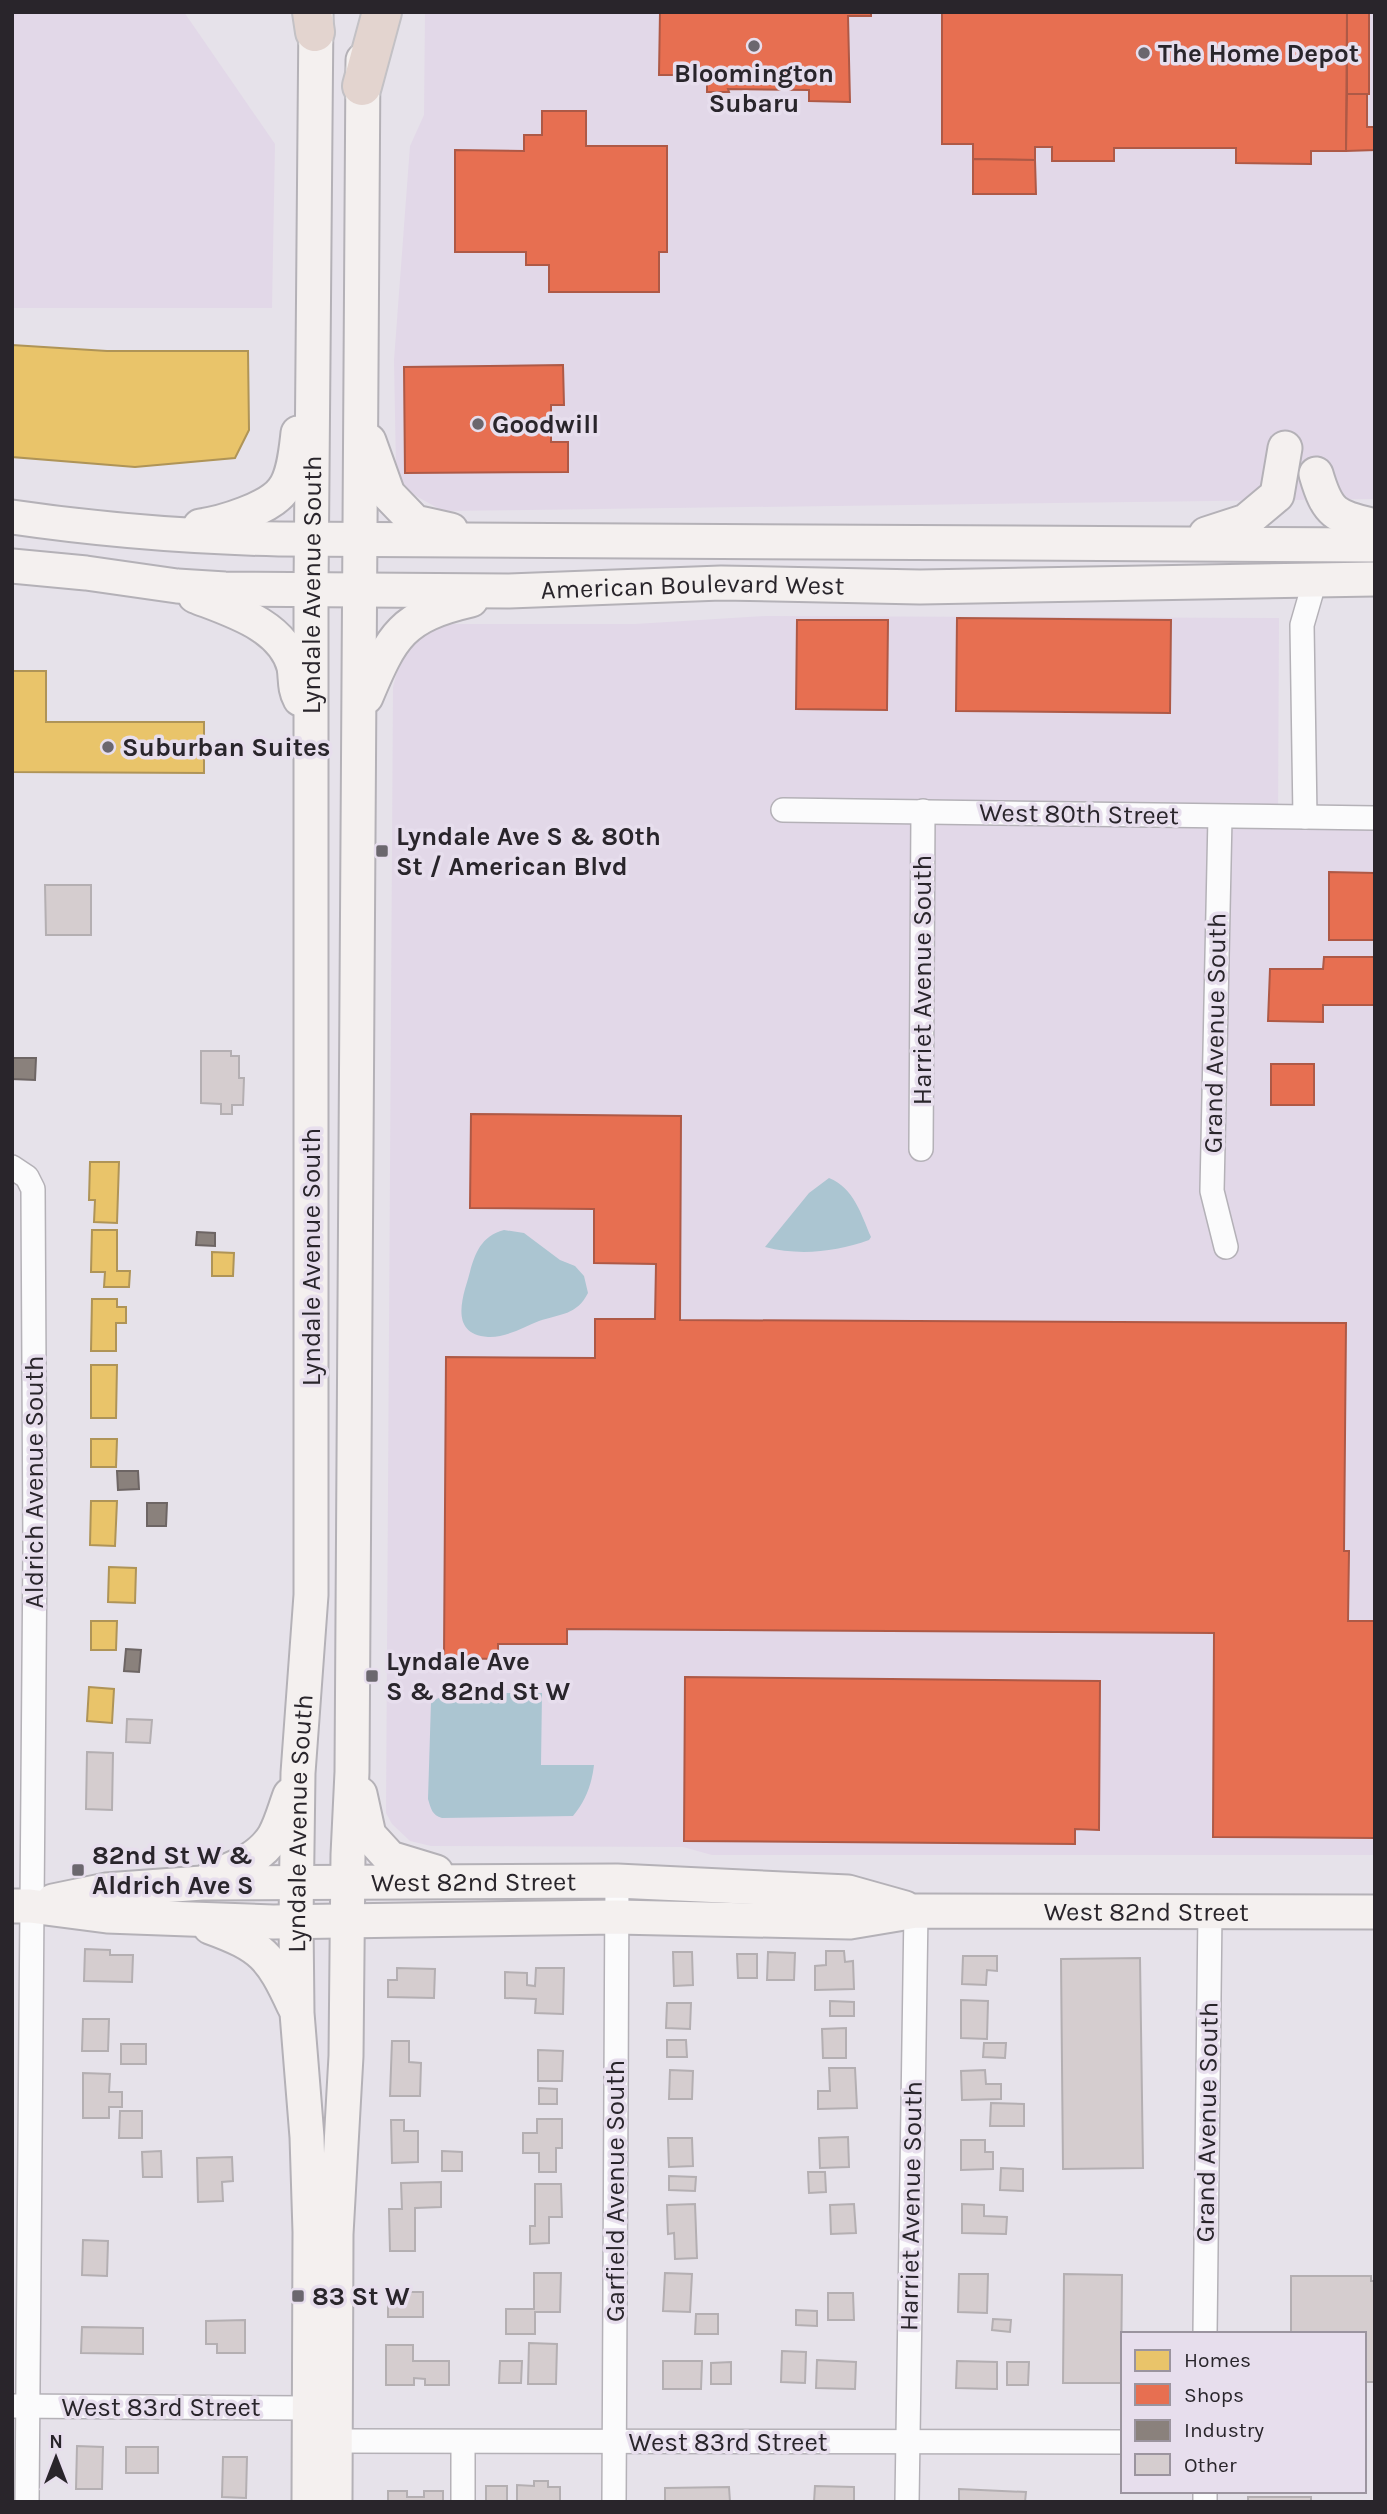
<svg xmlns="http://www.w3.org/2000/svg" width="1387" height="2514" font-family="Karla,sans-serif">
<rect width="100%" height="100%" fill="#e6e2ea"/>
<g fill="#e2d8e8">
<polygon points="12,12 184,12 275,144 272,308 12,308"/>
<polygon points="425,12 1375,12 1375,499 443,511 407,491 396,469 394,360 410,146 424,115"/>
<polygon points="766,616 1279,618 1278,829 1375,830 1375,1855 712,1855 683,1847 431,1846 410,1841 392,1824 386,1813 393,687 401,656 427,633 439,626 454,624 635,624"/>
</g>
<g fill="#abc5d1">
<path d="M829,1178C854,1188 861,1214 871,1237L869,1240C836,1252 799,1256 765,1247L809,1193Z"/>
<path d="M504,1230L524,1233L560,1260L575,1266L584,1276L588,1293C577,1315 560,1314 539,1321C524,1327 505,1338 488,1337C457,1335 459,1311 465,1289C473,1265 474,1238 504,1230Z"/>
<path d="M448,1693H542L541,1765H594C592,1784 585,1802 573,1816L442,1818C432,1815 431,1809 428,1799L431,1702Z"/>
</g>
<g fill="#e9c46a" stroke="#af9457" stroke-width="2">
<polygon points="12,345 107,351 248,351 249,430 235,458 135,467 12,457"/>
<polygon points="12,671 46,671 46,722 204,722 204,773 12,772"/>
<polygon points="90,1162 119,1162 117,1223 94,1222 95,1200 89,1200"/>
<polygon points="92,1230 117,1230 117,1271 130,1271 129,1287 104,1287 105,1272 91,1272"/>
<polygon points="212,1252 234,1253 233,1276 212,1276"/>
<polygon points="92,1299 117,1299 117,1307 126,1307 126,1323 116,1323 116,1351 91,1351"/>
<polygon points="91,1365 117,1365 116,1418 91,1418"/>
<polygon points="91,1439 117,1439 116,1467 91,1467"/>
<polygon points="91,1501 117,1501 115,1546 90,1545"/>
<polygon points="109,1567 136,1568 135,1603 108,1602"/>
<polygon points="91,1621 117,1621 116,1650 91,1650"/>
<polygon points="89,1687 114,1689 112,1723 87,1721"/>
</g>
<g fill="#e76f51" stroke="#ae5946" stroke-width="2">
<polygon points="660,12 871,12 871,16 848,16 850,102 809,101 809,90 728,89 729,92 707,92 707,75 659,75"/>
<polygon points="942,12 1347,12 1346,151 1311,151 1311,164 1236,163 1236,148 1114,148 1114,161 1052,161 1052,147 1035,147 1035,160 973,159 973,144 942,144"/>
<rect x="1347" y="12" width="22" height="82"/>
<polygon points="1347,94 1367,94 1367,127 1375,127 1375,150 1346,151"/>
<polygon points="542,111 586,111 586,146 667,146 667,252 659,252 659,292 549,292 549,265 526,265 526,252 455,252 455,150 524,151 524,135 542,135"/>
<polygon points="973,159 1035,160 1036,194 973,194"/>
<polygon points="563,365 564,405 551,405 551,442 568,442 568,472 405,473 404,367"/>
<polygon points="957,618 1171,620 1170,713 956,711"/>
<polygon points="797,620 888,620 887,710 796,709"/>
<polygon points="1329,872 1375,873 1375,940 1329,940"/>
<polygon points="1324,957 1375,957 1375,1005 1323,1005 1323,1022 1268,1021 1270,969 1323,969"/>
<rect x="1271" y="1064" width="43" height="41"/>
<polygon points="471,1114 681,1116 680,1320 1346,1323 1344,1551 1349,1551 1348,1621 1375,1621 1375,1838 1213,1837 1214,1633 567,1629 567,1644 498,1644 498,1659 444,1658 446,1357 595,1358 595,1319 655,1319 656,1264 594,1263 594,1209 470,1208"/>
<polygon points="685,1677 1100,1681 1099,1830 1075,1829 1075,1844 684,1841"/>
</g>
<g fill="#8a817c" stroke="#6d6564" stroke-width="2">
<polygon points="12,1058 36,1058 35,1080 12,1079"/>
<polygon points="197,1232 215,1233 215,1246 196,1245"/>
<polygon points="117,1471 138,1471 139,1489 118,1490"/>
<polygon points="147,1503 167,1503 166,1526 147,1526"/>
<polygon points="126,1649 141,1650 139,1672 124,1671"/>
</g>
<g fill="#d5cdcf" stroke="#b4afb2" stroke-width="2">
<polygon points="45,885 91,885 91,935 46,935"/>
<polygon points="201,1051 231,1051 231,1056 239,1056 239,1078 244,1078 243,1105 232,1105 232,1114 221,1114 221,1104 201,1103"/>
<polygon points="127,1719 152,1720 150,1743 126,1742"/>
<polygon points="87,1752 113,1753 112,1810 86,1809"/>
<polygon points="85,1949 110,1950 110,1955 133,1955 132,1982 84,1981"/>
<polygon points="826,1951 844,1951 845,1962 853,1961 854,1989 815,1990 815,1966 826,1965"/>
<polygon points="673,1952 692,1952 693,1985 674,1986"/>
<polygon points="768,1952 795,1953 794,1980 767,1980"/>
<polygon points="737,1954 757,1954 757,1978 738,1978"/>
<polygon points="963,1956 997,1956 997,1971 987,1970 986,1985 962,1984"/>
<polygon points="1140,1958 1143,2168 1063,2169 1061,1959"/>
<polygon points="397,1968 435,1969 434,1998 388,1997 388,1980 397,1980"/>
<polygon points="536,1968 564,1968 563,2014 535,2013 536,1999 505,1998 505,1972 527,1973 527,1985 535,1986"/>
<polygon points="961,2000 988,2001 987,2039 961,2038"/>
<polygon points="830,2001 854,2002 854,2016 830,2016"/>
<polygon points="667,2003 691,2003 690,2029 666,2028"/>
<polygon points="83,2019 109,2019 108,2051 82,2051"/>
<polygon points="846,2028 846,2058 823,2058 822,2029"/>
<polygon points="667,2040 686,2040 687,2057 667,2057"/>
<polygon points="392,2041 409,2041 409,2062 421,2063 420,2096 390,2096"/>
<polygon points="984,2043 1006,2043 1005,2058 983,2057"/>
<rect x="121" y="2044" width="25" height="20"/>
<polygon points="538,2050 563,2051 562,2081 538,2081"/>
<polygon points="829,2068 855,2068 857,2108 818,2109 818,2091 830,2091"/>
<polygon points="670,2070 693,2071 692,2099 669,2099"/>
<polygon points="985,2070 986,2084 1001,2084 1001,2099 962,2100 961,2071"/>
<polygon points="83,2073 110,2074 109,2092 122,2092 122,2107 109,2107 109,2118 83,2118"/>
<polygon points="539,2088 557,2089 557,2104 539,2104"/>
<polygon points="991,2103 1024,2104 1024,2126 990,2126"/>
<polygon points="120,2111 142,2111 142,2138 119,2138"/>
<polygon points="537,2119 562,2119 562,2148 556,2148 556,2172 539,2172 539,2153 523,2153 523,2133 537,2133"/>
<polygon points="391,2120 404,2120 404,2131 418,2131 418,2162 392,2163"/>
<polygon points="848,2137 849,2167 820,2168 819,2138"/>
<polygon points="668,2138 692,2138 693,2166 669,2167"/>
<polygon points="961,2140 985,2140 985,2152 993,2152 993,2169 961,2170"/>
<polygon points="161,2151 162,2177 143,2177 142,2152"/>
<polygon points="442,2151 462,2152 462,2171 442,2171"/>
<polygon points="232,2157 233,2181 222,2182 223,2201 198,2202 197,2158"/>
<polygon points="1001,2168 1023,2169 1023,2191 1000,2190"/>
<polygon points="808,2172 825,2172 826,2192 809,2193"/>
<polygon points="669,2176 696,2177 695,2191 669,2190"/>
<polygon points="441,2182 441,2207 415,2208 415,2251 390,2251 389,2209 402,2209 401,2183"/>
<polygon points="535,2184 561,2184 562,2217 549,2217 549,2243 530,2244 530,2226 535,2226"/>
<polygon points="695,2204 697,2258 675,2259 674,2233 668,2234 667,2205"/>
<polygon points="854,2204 856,2233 831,2234 830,2205"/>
<polygon points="962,2204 984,2205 984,2216 1007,2217 1006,2234 962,2233"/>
<polygon points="83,2240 108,2241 107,2276 82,2275"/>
<polygon points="534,2273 561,2273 560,2312 535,2312 535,2334 506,2334 506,2309 534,2309"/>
<polygon points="665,2273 692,2274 690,2312 663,2311"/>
<polygon points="959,2274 988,2274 987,2313 958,2312"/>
<polygon points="1064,2274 1122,2275 1121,2383 1063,2383"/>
<polygon points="1291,2276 1371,2276 1371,2281 1375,2281 1375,2382 1364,2382 1364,2334 1291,2334"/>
<rect x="388" y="2292" width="35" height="25"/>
<polygon points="828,2293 853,2293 854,2320 828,2320"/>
<polygon points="796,2310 817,2311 817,2326 796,2325"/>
<polygon points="696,2314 718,2314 718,2334 695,2334"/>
<polygon points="993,2319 1011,2320 1010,2332 992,2330"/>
<polygon points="245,2320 245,2353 217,2353 217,2344 206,2344 206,2321"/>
<polygon points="82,2327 143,2328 143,2354 81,2353"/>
<polygon points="529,2343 557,2344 556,2384 528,2384"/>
<polygon points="386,2345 413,2345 413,2361 449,2361 449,2385 425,2385 425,2379 414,2378 414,2385 386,2385"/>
<polygon points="782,2351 806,2352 805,2383 781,2382"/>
<polygon points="817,2360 856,2362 855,2389 816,2388"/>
<polygon points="500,2361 522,2361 521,2383 499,2383"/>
<polygon points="663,2361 702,2361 701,2389 663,2389"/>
<polygon points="957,2361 997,2362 997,2389 956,2388"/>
<polygon points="731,2362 731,2384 711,2384 711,2363"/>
<polygon points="1007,2362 1029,2362 1028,2385 1007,2385"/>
<polygon points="77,2446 103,2447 102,2489 76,2489"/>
<rect x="126" y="2447" width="32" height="26"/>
<polygon points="223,2457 247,2457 246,2498 222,2497"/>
<polygon points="534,2481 548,2481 548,2487 560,2487 560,2502 517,2502 517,2485 534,2486"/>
<rect x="486" y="2486" width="21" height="16"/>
<polygon points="815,2486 854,2487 854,2502 814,2502"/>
<polygon points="729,2487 730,2502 665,2502 665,2488"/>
<polygon points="959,2489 1026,2492 1025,2502 959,2502"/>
<polygon points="388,2491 407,2491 407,2497 424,2497 424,2491 443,2491 443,2502 388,2502"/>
<rect x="1248" y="2497" width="63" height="5"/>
</g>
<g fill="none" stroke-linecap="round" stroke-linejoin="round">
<g stroke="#b4b1b7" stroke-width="26">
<g id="street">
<polyline points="783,810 1375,818"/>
<polyline points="1220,817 1212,1191 1226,1247"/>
<polyline points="1305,817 1302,625 1315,580"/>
<polyline points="921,1149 923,811"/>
<polyline points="12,1167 27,1177 33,1189 35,1548 27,2502"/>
<polyline points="1205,2334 1210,1911"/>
<polyline points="12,2406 309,2408"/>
<polyline points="334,2441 1123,2442"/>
<polyline points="1205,2491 1205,2502"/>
<polyline points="463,2502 463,2442"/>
<polyline points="614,2502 617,1881"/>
<polyline points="907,2502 916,1911"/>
</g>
</g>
<g stroke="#b4b1b7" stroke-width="37">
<g id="secondary">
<polyline points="369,441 388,494 415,522 451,530"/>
<path d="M1316,474C1328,515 1335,516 1375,526"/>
<path d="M12,517C101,530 190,537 279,539L1375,545"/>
<path d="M200,526C222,523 269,509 283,490C294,476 296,450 298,433"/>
<polyline points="1206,534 1246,521 1277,495 1285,448"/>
<path id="s1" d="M12,566L86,573L177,586L225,589L509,591L721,583L920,587L1375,579"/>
<path d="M195,596C231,610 283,625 294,667C296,679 294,688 300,699"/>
<path d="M366,697C392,635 402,616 471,600"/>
<polyline points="360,1794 369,1835 390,1858 436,1872"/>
<path d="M211,1878C234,1868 260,1859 274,1836C281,1824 285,1808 290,1795"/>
<path id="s2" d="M53,1901L106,1890L202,1883L617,1881L848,1892L905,1908"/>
<path id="s3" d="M12,1906H30L107,1916L273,1922L617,1917L850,1922L916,1911L1375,1912"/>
<path d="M210,1927C262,1946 271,1956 294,2006"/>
<path id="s4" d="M309,2502L310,2232L307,2137L297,2013L296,1922L298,1773L311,1595V589L316,12"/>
<polyline points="335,2502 336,2234 346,2056 348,1855 352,1772 363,60"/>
</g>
</g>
<g stroke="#c3c1c5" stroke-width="42">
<g id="highway">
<polyline points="312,12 315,32"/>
<polyline points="362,86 382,12"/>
</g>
</g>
<use href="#street" stroke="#fbfbfc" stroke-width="23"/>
<use href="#secondary" stroke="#f4f0ef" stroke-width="33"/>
<use href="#highway" stroke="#e3d4cf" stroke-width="38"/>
</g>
<g fill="#6b676e" stroke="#e7deed" stroke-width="2.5">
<circle cx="754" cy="46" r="7"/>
<circle cx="1144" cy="53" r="7"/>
<circle cx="478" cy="424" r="7"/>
<circle cx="108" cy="747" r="7"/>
<rect x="375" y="844" width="14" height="14" rx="3.5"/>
<rect x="365" y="1669" width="14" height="14" rx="3.5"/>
<rect x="71" y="1863" width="14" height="14" rx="3.5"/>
<rect x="291" y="2289" width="14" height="14" rx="3.5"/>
</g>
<g text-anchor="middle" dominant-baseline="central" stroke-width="7" stroke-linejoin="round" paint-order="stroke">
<g font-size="26" font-weight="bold" fill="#29252b" stroke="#e7deed" text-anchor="start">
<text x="1158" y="53">The Home Depot</text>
<text x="754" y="73" text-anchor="middle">Bloomington<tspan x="754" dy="30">Subaru</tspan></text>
<text x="492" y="424">Goodwill</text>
<text x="122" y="747">Suburban Suites</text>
<text x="396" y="836">Lyndale Ave S &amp; 80th<tspan x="396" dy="30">St / American Blvd</tspan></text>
<text x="386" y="1661">Lyndale Ave<tspan x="386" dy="30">S &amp; 82nd St W</tspan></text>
<text x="92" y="1855">82nd St W &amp;<tspan x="92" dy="30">Aldrich Ave S</tspan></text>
<text x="312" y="2296">83 St W</text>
</g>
<g font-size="26" fill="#29252b" stroke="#e7deed">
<text stroke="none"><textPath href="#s4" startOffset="1918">Lyndale Avenue South</textPath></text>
<text stroke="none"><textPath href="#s1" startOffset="682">American Boulevard West</textPath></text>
<text transform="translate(1079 814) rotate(1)">West 80th Street</text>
<text transform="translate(922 980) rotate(-90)">Harriet Avenue South</text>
<text transform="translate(1215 1033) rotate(-89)">Grand Avenue South</text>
<text transform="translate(311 1257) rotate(-90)">Lyndale Avenue South</text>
<text transform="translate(34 1482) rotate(-90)">Aldrich Avenue South</text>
<text stroke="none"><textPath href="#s4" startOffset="679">Lyndale Avenue South</textPath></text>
<text stroke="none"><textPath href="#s2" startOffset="422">West 82nd Street</textPath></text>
<text stroke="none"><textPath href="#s3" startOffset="1136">West 82nd Street</textPath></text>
<text transform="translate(1207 2122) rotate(-89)">Grand Avenue South</text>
<text transform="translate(615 2191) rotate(-90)">Garfield Avenue South</text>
<text transform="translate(911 2206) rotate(-89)">Harriet Avenue South</text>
<text x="161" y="2407">West 83rd Street</text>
<text x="728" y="2442">West 83rd Street</text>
</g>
</g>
<rect width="1387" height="2514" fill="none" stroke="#29252b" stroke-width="28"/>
<rect x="1121" y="2332" width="245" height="161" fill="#e7deed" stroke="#9b949f" stroke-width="2"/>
<rect x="1135" y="2350" width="35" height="21" fill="#e9c46a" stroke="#9b949f" stroke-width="2"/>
<text x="1184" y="2367" font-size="21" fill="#29252b">Homes</text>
<rect x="1135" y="2384" width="35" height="21" fill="#e76f51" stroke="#9b949f" stroke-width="2"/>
<text x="1184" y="2402" font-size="21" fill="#29252b">Shops</text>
<rect x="1135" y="2420" width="35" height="21" fill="#8a817c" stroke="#9b949f" stroke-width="2"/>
<text x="1184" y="2437" font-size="21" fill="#29252b">Industry</text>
<rect x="1135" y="2454" width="35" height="21" fill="#d5cdcf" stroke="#9b949f" stroke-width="2"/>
<text x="1184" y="2472" font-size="21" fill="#29252b">Other</text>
<g transform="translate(56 2458)" stroke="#e7deed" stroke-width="5" paint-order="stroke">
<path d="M0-5L12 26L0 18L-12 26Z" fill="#29252b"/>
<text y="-10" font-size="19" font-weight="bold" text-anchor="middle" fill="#29252b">N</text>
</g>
</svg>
